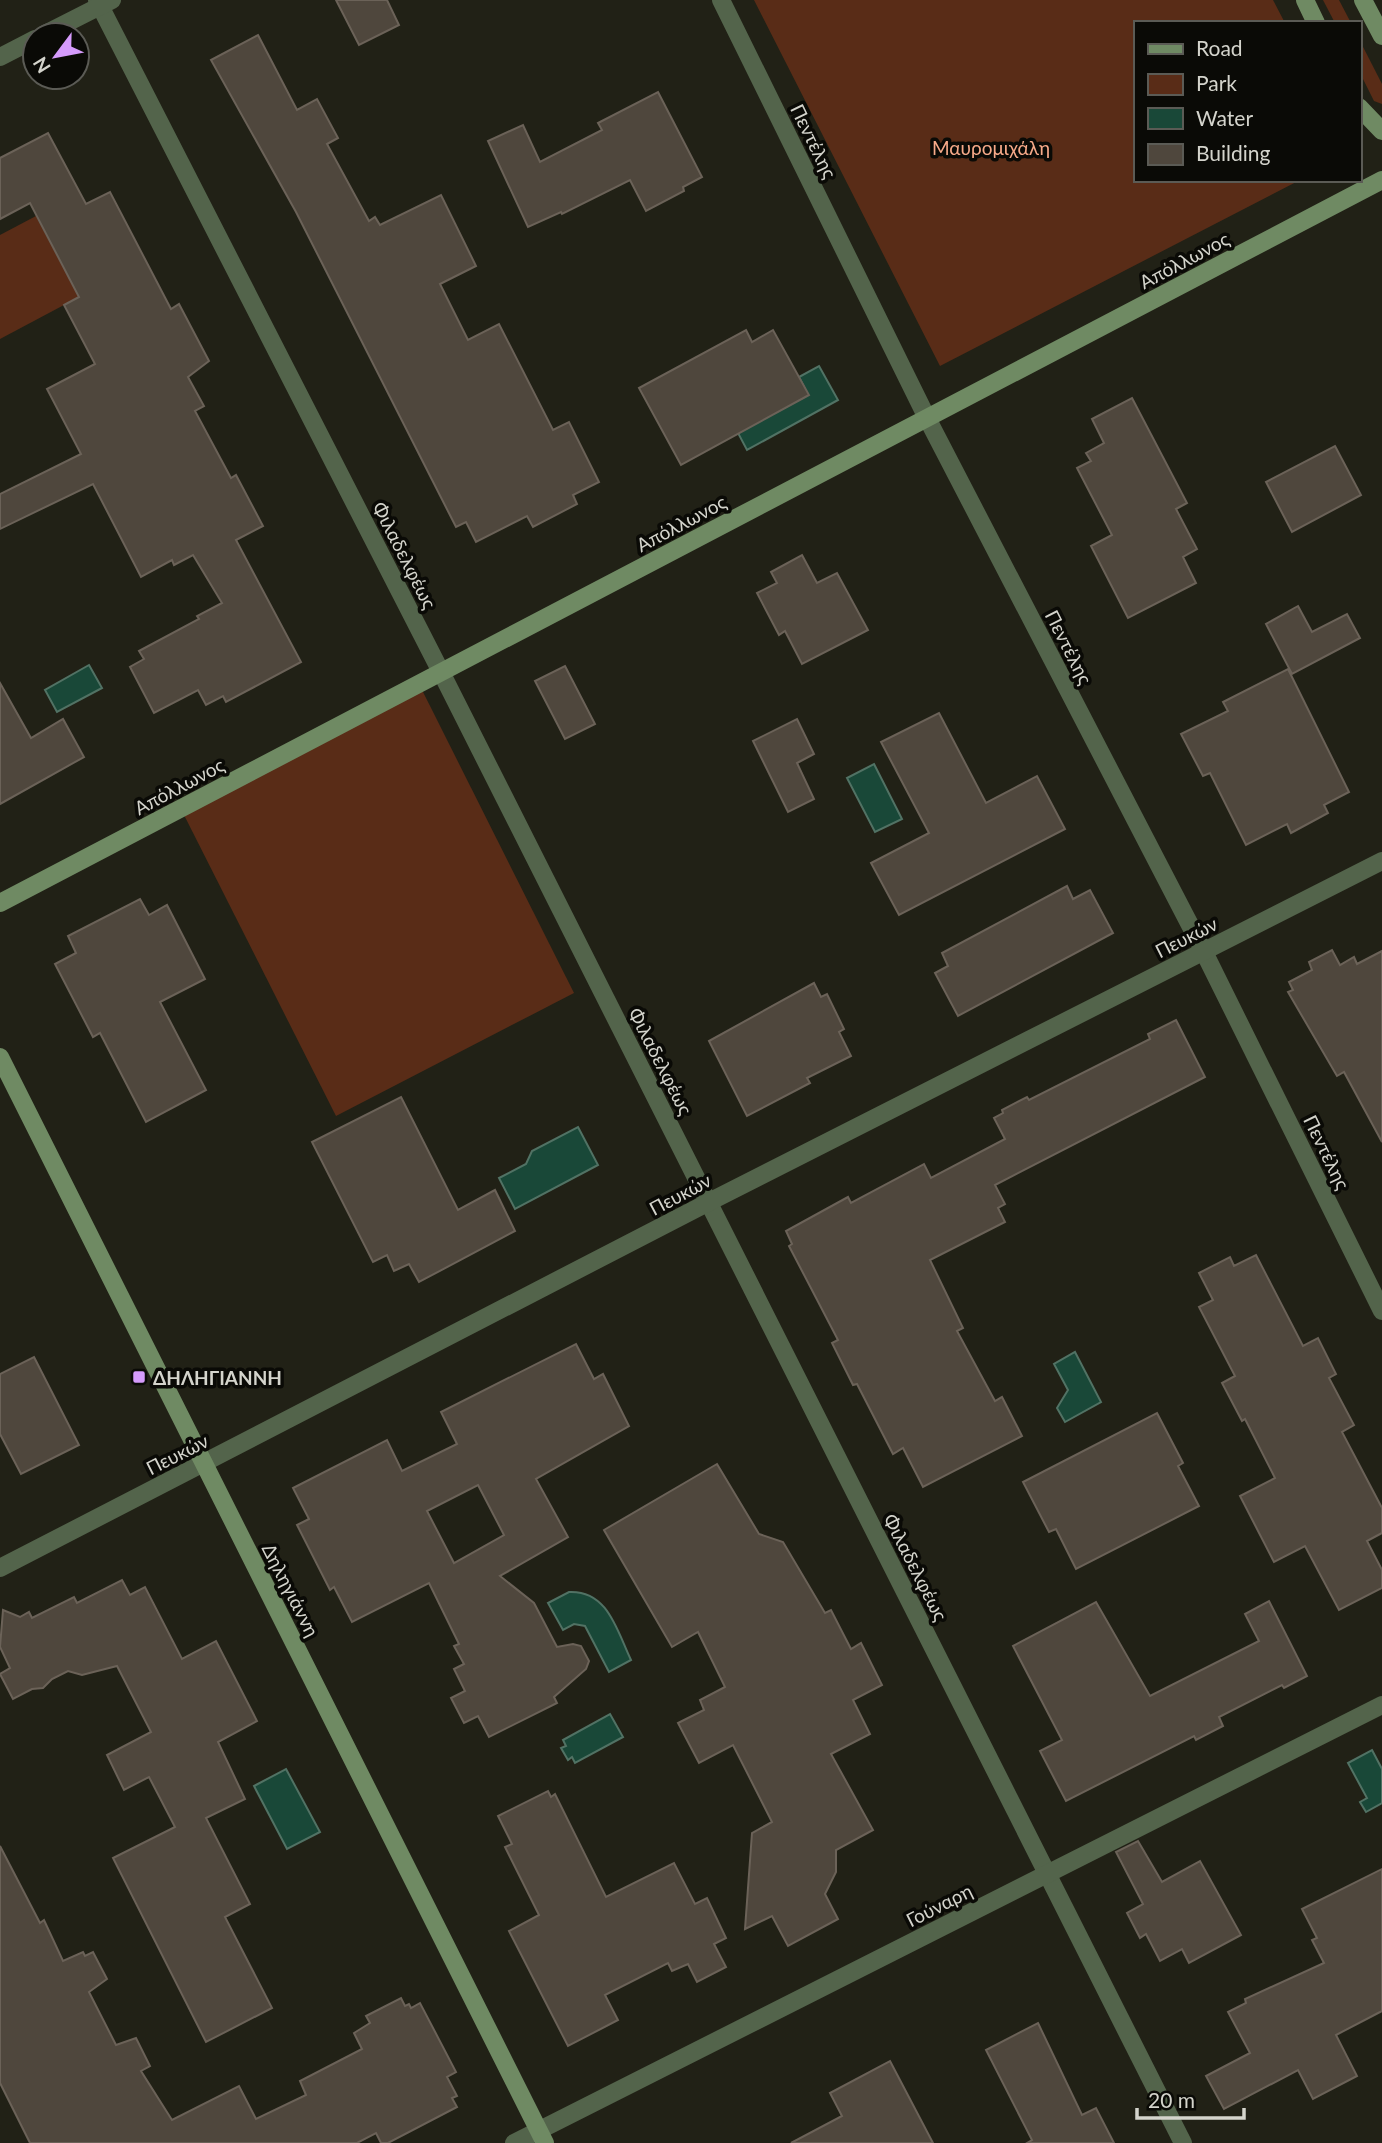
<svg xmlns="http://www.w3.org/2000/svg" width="1382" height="2143" font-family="Lato,sans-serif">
<rect width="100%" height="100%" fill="#212116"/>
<g fill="#592c17">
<polygon points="754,0 1273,0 1285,23 1135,23 1135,180 1300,180 940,366"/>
<polygon points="1323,0 1339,0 1351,23 1335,23"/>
<polygon points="1359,39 1382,84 1382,104 1374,101 1359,71"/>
<polygon points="36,216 79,297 0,339 0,235"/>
<polygon points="419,684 574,993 336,1116 183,813"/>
</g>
<g fill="#194838" stroke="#517264" stroke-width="2">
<polygon points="819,366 838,400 747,450 738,433 808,395 799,377"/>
<polygon points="89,665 102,688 57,712 45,690"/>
<polygon points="874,764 902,819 875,832 847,778"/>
<polygon points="578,1127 598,1165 515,1209 499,1178 526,1164 532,1151"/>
<polygon points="1075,1352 1101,1402 1065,1422 1057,1408 1068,1390 1054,1364"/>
<path d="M569,1592C608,1590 617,1631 631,1660L609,1672L585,1626L574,1624L563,1630L548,1603Z"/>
<polygon points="610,1714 623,1737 575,1763 572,1757 568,1760 561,1748 566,1746 563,1740"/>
<polygon points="1372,1750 1382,1769 1382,1803 1366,1812 1360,1802 1367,1798 1348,1763"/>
<polygon points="286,1769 320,1832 287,1849 254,1786"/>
</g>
<g fill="#4f473d" stroke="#6b6258" stroke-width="2" fill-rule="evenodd">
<polygon points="336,0 387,0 399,25 359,45"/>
<polygon points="258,35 297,110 317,99 338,138 327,144 369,221 375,217 380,225 441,195 476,266 440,284 468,340 499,324 553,430 569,422 599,482 573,495 577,504 533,527 527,516 476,542 466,522 456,527 296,212 211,60"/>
<polygon points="658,92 702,177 683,187 684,191 646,211 630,180 562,214 561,212 528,227 488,141 523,125 540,162 602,130 598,123"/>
<polygon points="48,133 86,204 110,192 171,309 179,304 209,361 188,377 204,406 195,411 231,478 236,475 263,526 236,540 301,662 226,702 223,696 206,705 198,690 154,713 130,667 144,659 139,651 199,619 197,616 222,603 193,555 174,565 172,560 141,577 93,484 0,529 0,494 81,454 47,389 95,364 64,305 79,297 30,203 0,219 0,158"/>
<polygon points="746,330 752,342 773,330 809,395 681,465 639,388"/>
<polygon points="1132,398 1187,503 1176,509 1197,549 1183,557 1196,583 1128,618 1091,546 1112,535 1077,468 1091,461 1086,453 1104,443 1092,419"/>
<polygon points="1335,446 1361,495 1292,532 1266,482"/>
<polygon points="802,555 817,583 837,573 868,630 802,664 785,631 779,635 757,593 777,583 771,572"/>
<polygon points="1298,606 1312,632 1347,614 1360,638 1292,674 1266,624"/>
<polygon points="565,666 595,724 565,739 535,681"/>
<polygon points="1288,669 1349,792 1324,805 1328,813 1291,833 1287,824 1246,845 1210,773 1203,776 1181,734 1228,711 1223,702"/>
<polygon points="0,683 31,738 63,719 84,757 0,804"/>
<polygon points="939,713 986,803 1037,776 1065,829 899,915 871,863 929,833 881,742"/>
<polygon points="797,719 814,754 797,763 814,799 788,812 753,741"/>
<polygon points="1067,886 1073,899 1090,890 1113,933 958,1016 935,973 948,966 942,953"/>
<polygon points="140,899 149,915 167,905 205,979 160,1002 206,1090 146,1122 100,1033 93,1037 55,964 76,953 68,936"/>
<polygon points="1332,950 1340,965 1354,957 1357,964 1382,951 1382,1142 1344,1072 1337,1076 1288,992 1293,990 1289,982 1312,970 1309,962"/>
<polygon points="814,983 821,997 827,994 844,1029 839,1032 851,1056 807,1078 810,1083 747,1116 709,1041"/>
<polygon points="1176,1020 1205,1077 995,1185 1005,1204 998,1208 1005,1222 930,1260 963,1328 957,1331 995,1401 1002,1397 1022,1436 923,1487 903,1448 893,1454 857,1384 853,1385 832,1343 838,1340 789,1246 792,1244 786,1231 848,1197 851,1203 924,1164 931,1178 1005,1139 994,1118 1003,1113 1002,1110 1027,1097 1029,1100 1150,1039 1148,1034"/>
<polygon points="401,1097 458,1210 495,1190 515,1231 419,1282 409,1264 394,1271 387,1255 373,1262 312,1142"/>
<polygon points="1256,1255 1303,1346 1318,1338 1336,1374 1329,1378 1354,1425 1342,1432 1382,1508 1382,1533 1367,1541 1382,1570 1382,1588 1339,1610 1305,1546 1274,1562 1240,1496 1275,1478 1245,1419 1242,1421 1222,1383 1235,1376 1199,1307 1213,1300 1199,1273 1230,1257 1234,1266"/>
<path d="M576,1344L594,1379L603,1374L629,1426L536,1479L568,1537L500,1576L534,1603L557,1647L573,1644L581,1646L589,1661L586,1669L554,1697L557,1703L489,1737L478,1716L464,1723L451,1698L465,1691L454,1669L464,1664L454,1646L459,1644L429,1583L352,1622L334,1587L330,1590L297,1525L309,1519L293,1488L387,1440L402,1471L457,1444L441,1412ZM478,1485L504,1535L454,1563L427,1511Z"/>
<polygon points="34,1357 79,1445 21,1474 0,1434 0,1374"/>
<polygon points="1157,1413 1183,1463 1178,1466 1199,1506 1076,1569 1056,1529 1049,1532 1023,1482"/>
<polygon points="717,1464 759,1534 783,1542 825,1613 831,1610 851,1649 861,1643 882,1685 853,1700 870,1734 831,1754 873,1830 836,1850 836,1872 825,1894 838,1919 788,1946 772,1916 745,1929 752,1833 772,1822 733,1745 699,1763 678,1723 704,1710 700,1700 725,1687 698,1632 672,1647 604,1530"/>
<polygon points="122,1580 130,1595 145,1587 182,1659 216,1641 257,1721 218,1742 245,1799 206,1818 250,1904 225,1917 272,2008 206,2042 113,1858 175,1827 149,1777 124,1790 107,1755 151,1732 117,1666 82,1675 68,1671 52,1679 43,1688 32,1689 13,1699 0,1674 10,1668 0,1647 3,1610 20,1617 29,1612 32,1618 74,1597 77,1603"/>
<polygon points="1269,1601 1307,1676 1284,1688 1282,1685 1219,1717 1223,1726 1196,1740 1194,1736 1066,1801 1040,1751 1062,1740 1013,1646 1096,1602 1150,1696 1259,1641 1245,1614"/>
<polygon points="548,1791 551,1797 555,1794 606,1897 674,1863 695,1904 707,1898 726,1938 714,1944 726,1967 697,1982 688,1964 672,1971 668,1963 605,1995 618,2020 568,2046 509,1931 539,1915 505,1847 512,1844 498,1816"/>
<polygon points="1138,1841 1162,1882 1200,1861 1241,1935 1189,1963 1182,1949 1160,1961 1146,1934 1140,1938 1127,1913 1143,1904 1116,1852"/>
<polygon points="0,1846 40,1923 44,1920 63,1961 83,1952 85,1956 93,1952 107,1979 89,1992 116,2045 136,2038 150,2066 141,2071 172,2120 239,2086 256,2119 306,2095 300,2081 362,2049 354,2033 370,2023 366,2016 401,1998 405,2006 409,2004 411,2008 420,2003 456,2072 447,2077 457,2096 452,2098 457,2107 388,2143 381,2143 376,2133 357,2143 30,2143 0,2083"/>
<polygon points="1382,1869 1382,2011 1336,2035 1357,2076 1313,2099 1298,2070 1224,2109 1206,2076 1250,2053 1228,2012 1246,2003 1245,1999 1324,1963 1312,1940 1317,1938 1302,1909"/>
<polygon points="1038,2023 1082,2115 1096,2108 1114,2143 1027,2143 1032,2140 986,2050"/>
<polygon points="890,2061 933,2143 791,2143 842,2116 830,2093"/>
</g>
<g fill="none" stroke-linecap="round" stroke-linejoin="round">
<g stroke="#53644b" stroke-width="18">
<polyline points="97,0 441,672 1183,2143"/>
<polyline points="721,0 927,418 1204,952 1382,1311"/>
<polyline points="43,35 112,0"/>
<polyline points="0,57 35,39"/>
<polyline points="0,1568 709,1202 1382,861"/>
<polyline points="514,2143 1382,1705"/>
</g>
<g stroke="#6f8a63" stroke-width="18">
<polyline points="1305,0 1316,23"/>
<polyline points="1363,0 1382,36"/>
<polyline points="1359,107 1382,131"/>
<polyline points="0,903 1382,180"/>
<polyline points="0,1057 545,2143"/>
</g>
</g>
<rect fill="#d59bfb" stroke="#0a0a06" stroke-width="2.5" x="132" y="1370" width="14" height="14" rx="3.5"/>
<g text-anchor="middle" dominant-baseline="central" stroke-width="7" stroke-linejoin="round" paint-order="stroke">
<g font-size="19" fill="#d4d4cc" stroke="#0a0a06">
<text transform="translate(814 141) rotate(64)">Πεντέλης</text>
<text transform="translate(1184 260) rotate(-28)">Απόλλωνος</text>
<text transform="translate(681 523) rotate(-28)">Απόλλωνος</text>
<text transform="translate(405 555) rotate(63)">Φιλαδελφέως</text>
<text transform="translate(1069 647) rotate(63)">Πεντέλης</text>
<text transform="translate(179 786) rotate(-28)">Απόλλωνος</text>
<text transform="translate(1186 937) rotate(-27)">Πευκών</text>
<text transform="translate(661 1061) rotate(63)">Φιλαδελφέως</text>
<text transform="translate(1327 1152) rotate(64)">Πεντέλης</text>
<text transform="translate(680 1194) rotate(-28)">Πευκών</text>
<text transform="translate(177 1454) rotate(-27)">Πευκών</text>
<text transform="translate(916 1567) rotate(63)">Φιλαδελφέως</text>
<text transform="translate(291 1590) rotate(63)">Δηληγιάννη</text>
<text transform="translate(939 1905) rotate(-27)">Γούναρη</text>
</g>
<g font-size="19" fill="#f7aa89" stroke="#0a0a06">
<text x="991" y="147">Μαυρομιχάλη</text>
</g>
<g font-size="19" font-weight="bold" fill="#d4d4cc" stroke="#0a0a06" text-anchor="start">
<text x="153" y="1377">ΔΗΛΗΓΙΑΝΝΗ</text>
</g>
</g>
<rect x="1134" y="21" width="228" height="161" fill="#0a0a06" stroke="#5b5b55" stroke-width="2"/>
<rect x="1148" y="44" width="35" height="10" fill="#6f8a63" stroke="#5b5b55" stroke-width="2"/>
<text x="1196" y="56" font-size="21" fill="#d4d4cc">Road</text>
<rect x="1148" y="74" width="35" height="21" fill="#592c17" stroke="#5b5b55" stroke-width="2"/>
<text x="1196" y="91" font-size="21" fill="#d4d4cc">Park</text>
<rect x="1148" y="108" width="35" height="21" fill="#194838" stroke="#5b5b55" stroke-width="2"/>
<text x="1196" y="126" font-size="21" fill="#d4d4cc">Water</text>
<rect x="1148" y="144" width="35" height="21" fill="#4f473d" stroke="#5b5b55" stroke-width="2"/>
<text x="1196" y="161" font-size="21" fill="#d4d4cc">Building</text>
<g transform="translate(56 56) rotate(238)"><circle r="33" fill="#0a0a06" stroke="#5b5b55" stroke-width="2"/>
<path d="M0-5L12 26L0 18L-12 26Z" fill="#d59bfb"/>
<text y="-10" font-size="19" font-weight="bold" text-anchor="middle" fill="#d4d4cc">N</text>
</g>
<path d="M1137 2108v10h107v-10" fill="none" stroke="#d4d4cc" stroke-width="3.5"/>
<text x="1148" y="2108" font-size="21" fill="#d4d4cc" stroke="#0a0a06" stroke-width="5" paint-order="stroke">20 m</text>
</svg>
